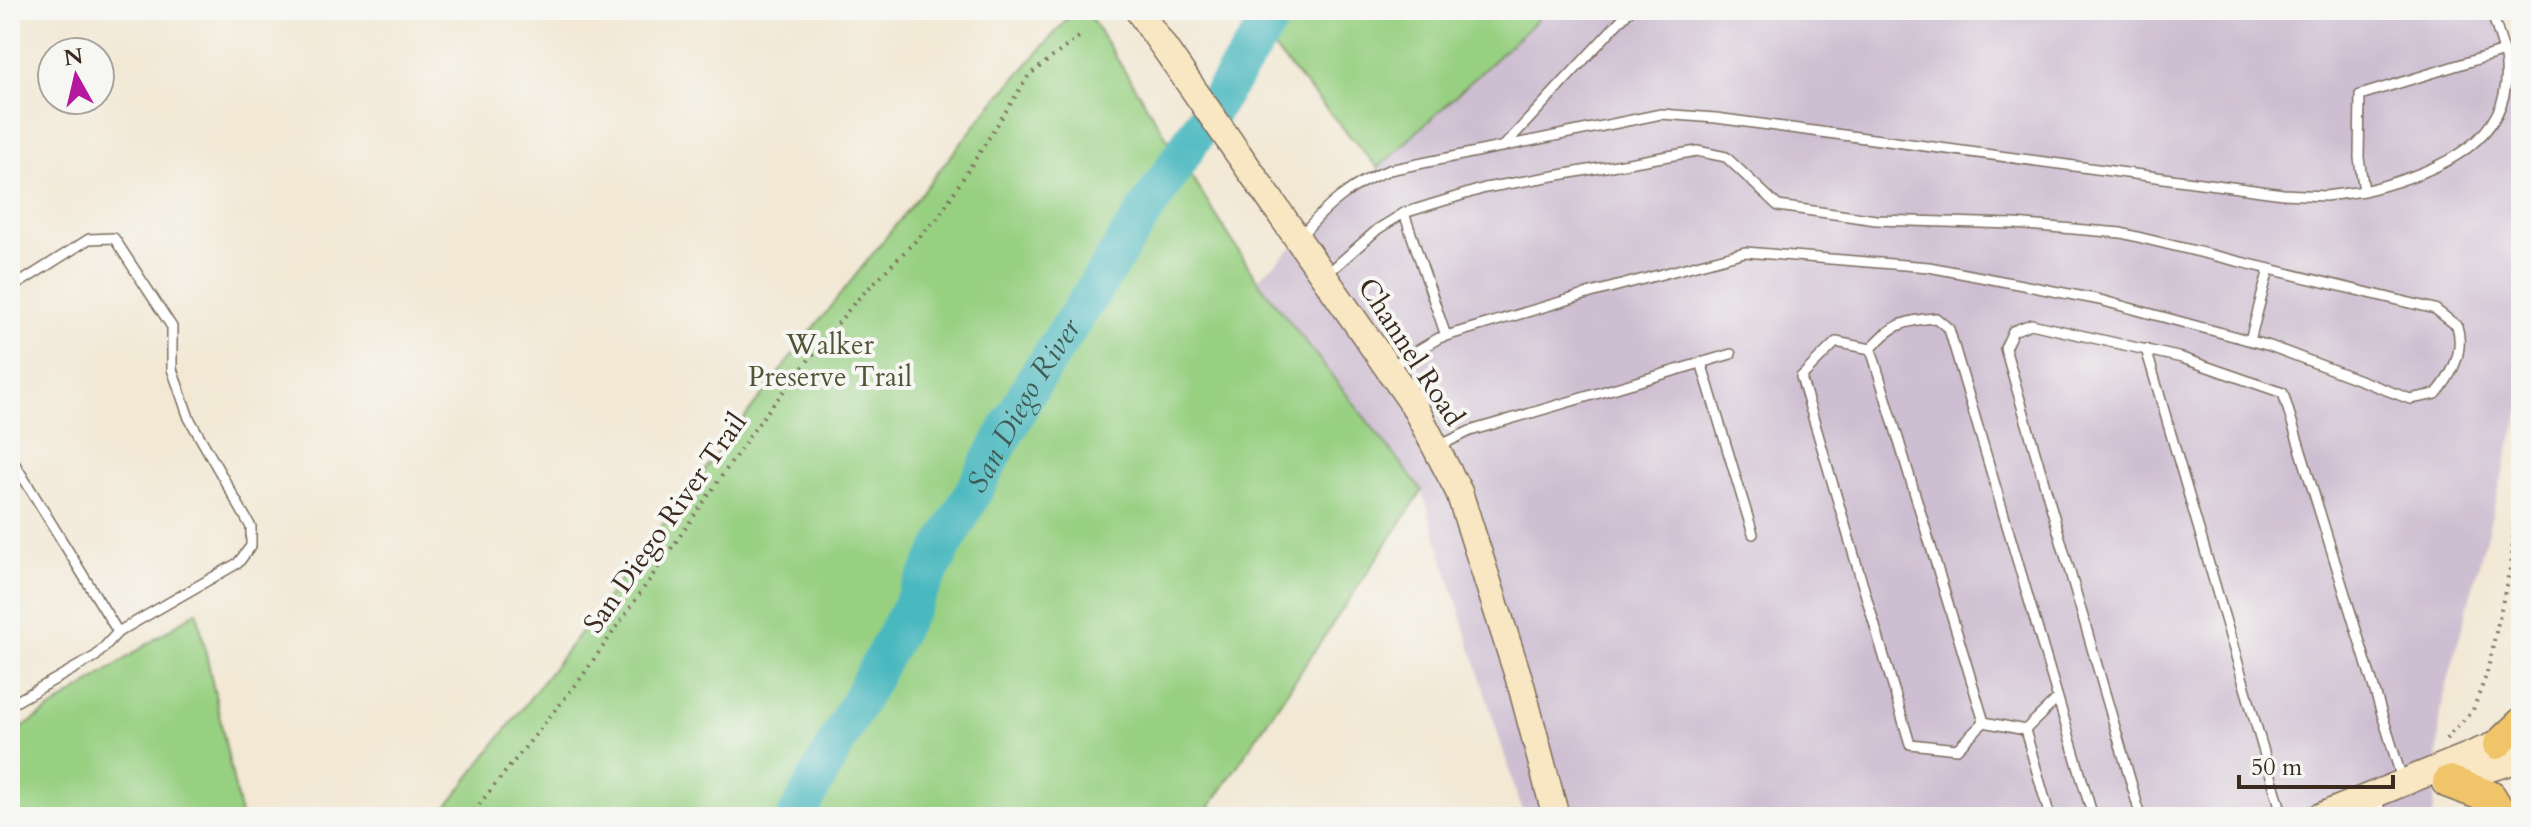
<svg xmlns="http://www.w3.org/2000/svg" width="2531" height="827" font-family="Cardo,serif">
<rect width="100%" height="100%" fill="#f6f6f2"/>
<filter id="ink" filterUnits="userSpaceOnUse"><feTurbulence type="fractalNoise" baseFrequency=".0125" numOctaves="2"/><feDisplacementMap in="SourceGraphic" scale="16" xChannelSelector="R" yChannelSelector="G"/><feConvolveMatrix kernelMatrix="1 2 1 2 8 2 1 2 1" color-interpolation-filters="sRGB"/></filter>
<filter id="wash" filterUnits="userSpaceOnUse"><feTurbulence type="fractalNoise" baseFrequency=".006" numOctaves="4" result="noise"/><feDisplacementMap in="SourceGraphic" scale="32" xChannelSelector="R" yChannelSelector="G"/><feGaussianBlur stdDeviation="1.8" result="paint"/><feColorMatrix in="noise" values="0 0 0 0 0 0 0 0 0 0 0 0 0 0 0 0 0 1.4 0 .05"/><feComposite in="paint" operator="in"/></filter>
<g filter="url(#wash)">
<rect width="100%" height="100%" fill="#f2e8d4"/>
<polygon fill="#cebed1" points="1548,10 2501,10 2521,90 2521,405 2441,708 2433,817 1524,817 1422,491 1257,280"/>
<g fill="#98d082" stroke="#6a7d50" stroke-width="2">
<polygon points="1075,10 1086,10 1257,280 1422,491 1203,817 439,817 808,335 989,108"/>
<polygon points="1240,10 1548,10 1378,168"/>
<polygon points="197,611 241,817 10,817 10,736"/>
</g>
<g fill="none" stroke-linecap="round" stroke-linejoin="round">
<path stroke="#48b8bf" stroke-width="38" id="s1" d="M796,817L1032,384L1277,10"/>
</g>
</g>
<g filter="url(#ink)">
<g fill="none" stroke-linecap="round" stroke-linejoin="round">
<g stroke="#7b6c5e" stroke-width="12">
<g id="lane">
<polyline points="2491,10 2504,51"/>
<polyline points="1503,147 1630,10"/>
<path d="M1299,238C1325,207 1351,184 1389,170L1661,114L1716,118L2283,194L2325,196L2364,191L2359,158L2360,95L2504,51C2522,140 2436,173 2364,191"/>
<polyline points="1327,274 1378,229 1404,213 1446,336"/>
<polyline points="10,289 89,239 114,238 172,327 172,369 189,418 251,527 251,546 238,563 118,632"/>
<polyline points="2250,340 2269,269"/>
<polyline points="1871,349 1836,342 1801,377 1910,744 1957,749 1984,722"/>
<polyline points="2146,349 2283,817"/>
<polyline points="1701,362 1753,534"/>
<path d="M1391,366L1439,338L1591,293L1745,252L1929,267L2100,300L2270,346L2410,399L2436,394C2452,375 2465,352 2457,326L2435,309L2121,233L2014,224L1876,220L1778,206L1726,157L1697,151L1485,188L1404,213"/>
<polyline points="1439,446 1470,431 1731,354"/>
<polyline points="10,456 118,632 96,656 10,705"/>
<path d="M2058,698L2025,730L1984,722L1871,349C1890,325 1905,320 1936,318L1949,329L2093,817"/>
<polyline points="2025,730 2050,817"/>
<polyline points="2377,797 2381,817"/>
<polyline points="2141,817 2005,348 2013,331 2031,324 2182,358 2283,393 2402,779"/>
</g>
</g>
<g stroke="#7b6c5e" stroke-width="29">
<g id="secondary">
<polyline points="1138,10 1413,404 1459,492 1521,685 1556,817"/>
<polyline points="2445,783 2521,758"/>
<polyline points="2319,817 2515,737"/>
</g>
</g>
<g stroke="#7b6c5e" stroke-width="31">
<polyline id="primary" points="2497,745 2521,722"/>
</g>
<g stroke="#7b6c5e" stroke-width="35">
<polyline id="highway" points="2449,782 2490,797 2502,817"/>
</g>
<g stroke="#7b6c5e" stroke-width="4" stroke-dasharray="2 6" stroke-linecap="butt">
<polyline points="2446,739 2473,710 2487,673 2512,559 2514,512 2521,486"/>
<polyline points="469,817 581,678 763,417 855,302 937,219 1029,75 1079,37"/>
<polyline points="2445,817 2458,813"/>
</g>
<use href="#lane" stroke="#fff" stroke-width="9"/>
<use href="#secondary" stroke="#f9e7c3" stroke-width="26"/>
<use href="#primary" stroke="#f0c469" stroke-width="28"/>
<use href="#highway" stroke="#f0c469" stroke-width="32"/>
</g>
</g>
<g text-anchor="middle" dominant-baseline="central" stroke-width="8" stroke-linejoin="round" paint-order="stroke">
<g font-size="28" fill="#525437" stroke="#f6f6f2">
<text x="830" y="345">Walker<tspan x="830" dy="32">Preserve Trail</tspan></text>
</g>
<g font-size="28" fill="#3b2a1e" stroke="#f6f6f2">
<text transform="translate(1411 352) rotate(57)">Channel Road</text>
<text transform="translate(665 523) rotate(-55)">San Diego River Trail</text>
</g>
<g font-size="30" font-style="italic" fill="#405c56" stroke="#f6f6f2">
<text stroke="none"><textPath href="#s1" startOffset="470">San Diego River</textPath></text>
</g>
</g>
<rect width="2531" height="827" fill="none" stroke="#f6f6f2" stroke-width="40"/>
<g transform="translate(76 76) rotate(352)"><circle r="38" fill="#f6f6f2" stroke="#aba49d" stroke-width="2"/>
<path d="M0-6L14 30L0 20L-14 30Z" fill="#b5179e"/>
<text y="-12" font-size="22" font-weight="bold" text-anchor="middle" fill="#3b2a1e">N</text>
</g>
<path d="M2239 775v12h154v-12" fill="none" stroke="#3b2a1e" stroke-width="4"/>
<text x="2251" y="775" font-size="24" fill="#3b2a1e" stroke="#f6f6f2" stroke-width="6" paint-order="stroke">50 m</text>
</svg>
